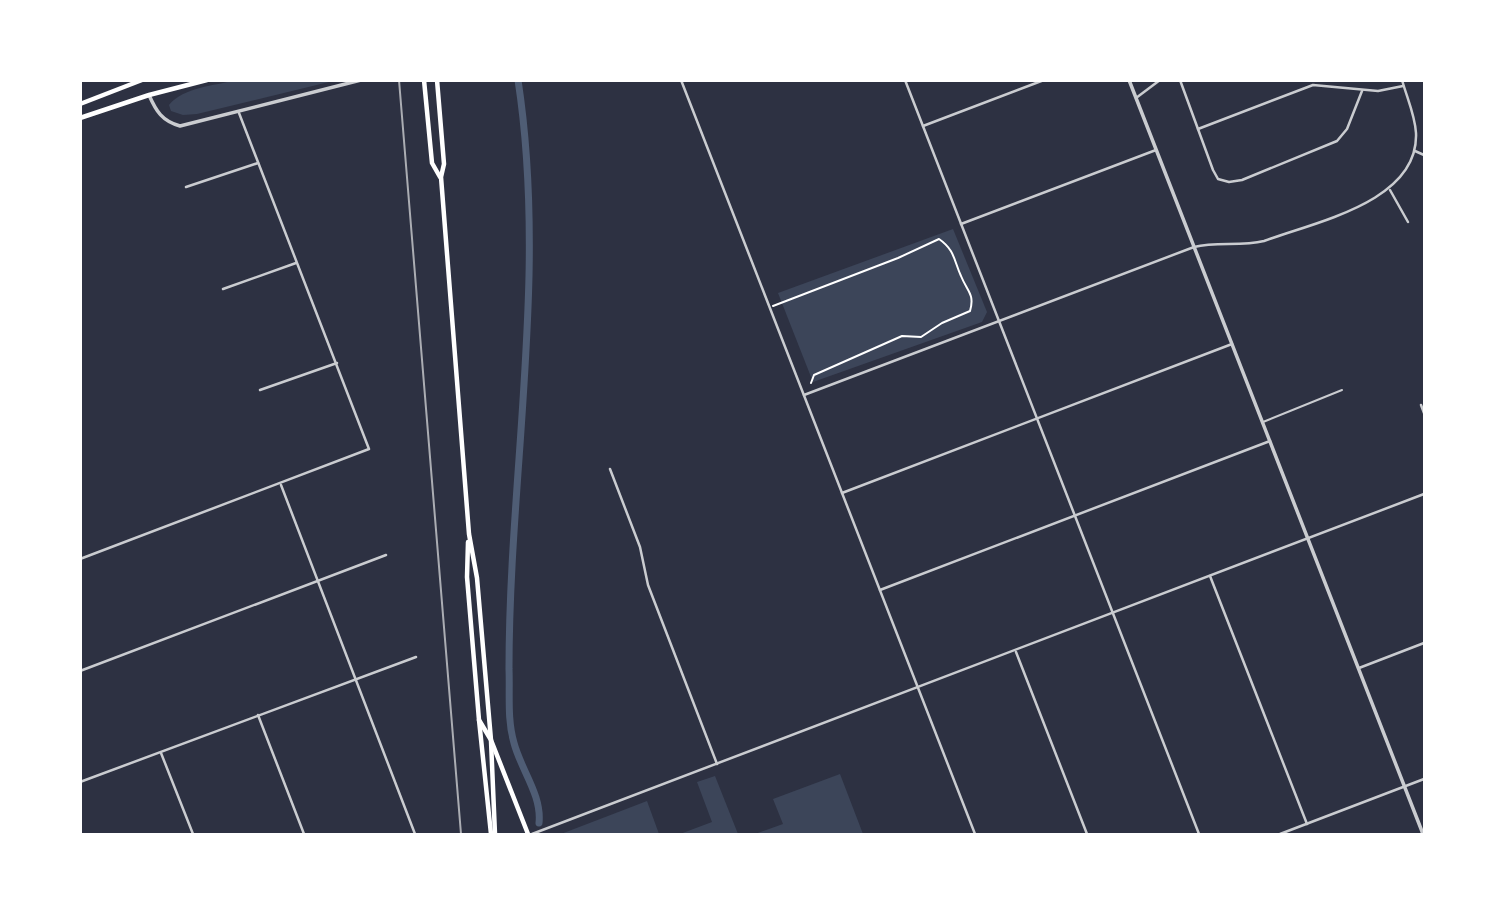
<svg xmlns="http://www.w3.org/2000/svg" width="1505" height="915" font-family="Karla,sans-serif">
<rect width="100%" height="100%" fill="#2d3142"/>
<g fill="#3c4559">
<path d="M236,80H333V81L197,114L183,115L171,111L169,105C184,87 214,86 236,80Z"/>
<polygon points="953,229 987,312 982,322 813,382 778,293"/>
<polygon points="840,774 863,834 755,834 783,824 773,799"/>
<polygon points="715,776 738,834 680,834 712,822 697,782"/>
<polygon points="647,801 659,834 561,834"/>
</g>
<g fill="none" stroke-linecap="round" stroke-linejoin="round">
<path stroke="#4f5d75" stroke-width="7" d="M518,80C548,276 509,473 509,669C510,694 507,719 514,743C521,770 542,795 539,823"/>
<path stroke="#fff" stroke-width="2" d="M773,306L898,258L939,239C955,250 954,261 961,276C967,291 975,294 970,311L942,323L921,337L902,336L814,375L811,383"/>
<polyline stroke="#caccd0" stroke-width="2" points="1263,422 1342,390"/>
<g stroke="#caccd0" stroke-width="2.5">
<polyline points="681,80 975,834"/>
<polyline points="905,80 1199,834"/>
<polyline points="1180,80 1213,170 1218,179 1229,182 1242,180 1337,141 1347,129 1362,91"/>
<polyline points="1136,98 1160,80"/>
<polyline points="923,126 1044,80"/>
<polyline points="1198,129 1313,85 1378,91 1403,86"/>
<polyline points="1415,151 1424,155"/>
<polyline points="186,187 258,163"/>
<polyline points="1390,190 1408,222"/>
<polyline points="961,224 1156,150"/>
<polyline points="223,289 296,263"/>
<polyline points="260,390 337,363"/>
<path d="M804,395L1194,247C1217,241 1240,247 1264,241C1315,222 1419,202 1416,133C1415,115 1407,98 1402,80"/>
<polyline points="1421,405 1424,413"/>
<polyline points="610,469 640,547 648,585 717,764"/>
<polyline points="281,485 415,834"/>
<polyline points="842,493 1232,344"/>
<polyline points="80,559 369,449 239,113"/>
<polyline points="1210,576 1307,824"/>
<polyline points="880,590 1270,441"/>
<polyline points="1016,652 1087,834"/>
<polyline points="1359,668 1424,643"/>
<polyline points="80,671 386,555"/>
<polyline points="258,715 304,834"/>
<polyline points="161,753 193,834"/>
<polyline points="80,782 416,657"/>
<polyline points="80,832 81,834"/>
<polyline points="532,834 1424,494"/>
<polyline points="1280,834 1424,779"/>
</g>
<g stroke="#caccd0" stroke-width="3.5">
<polyline points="1129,80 1423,834"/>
<path d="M149,95C156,111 162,121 180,126L361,80"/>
</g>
<g stroke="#fff" stroke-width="4.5">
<polyline points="80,104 142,80"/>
<polyline points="80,118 149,95 207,80"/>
<polyline points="479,720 491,834"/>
<polyline points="491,741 495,834"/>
</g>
<g stroke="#fff" stroke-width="4.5">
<polyline points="424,80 432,163 440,177"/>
<polyline points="437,80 444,164 441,177 469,534 477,578 491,740"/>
<polyline points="468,542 467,577 479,720 491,740 528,834"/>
</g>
<polyline stroke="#abadb3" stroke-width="2" points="399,80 461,834"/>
</g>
<rect width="1505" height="915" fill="none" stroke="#ffffff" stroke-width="164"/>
</svg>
